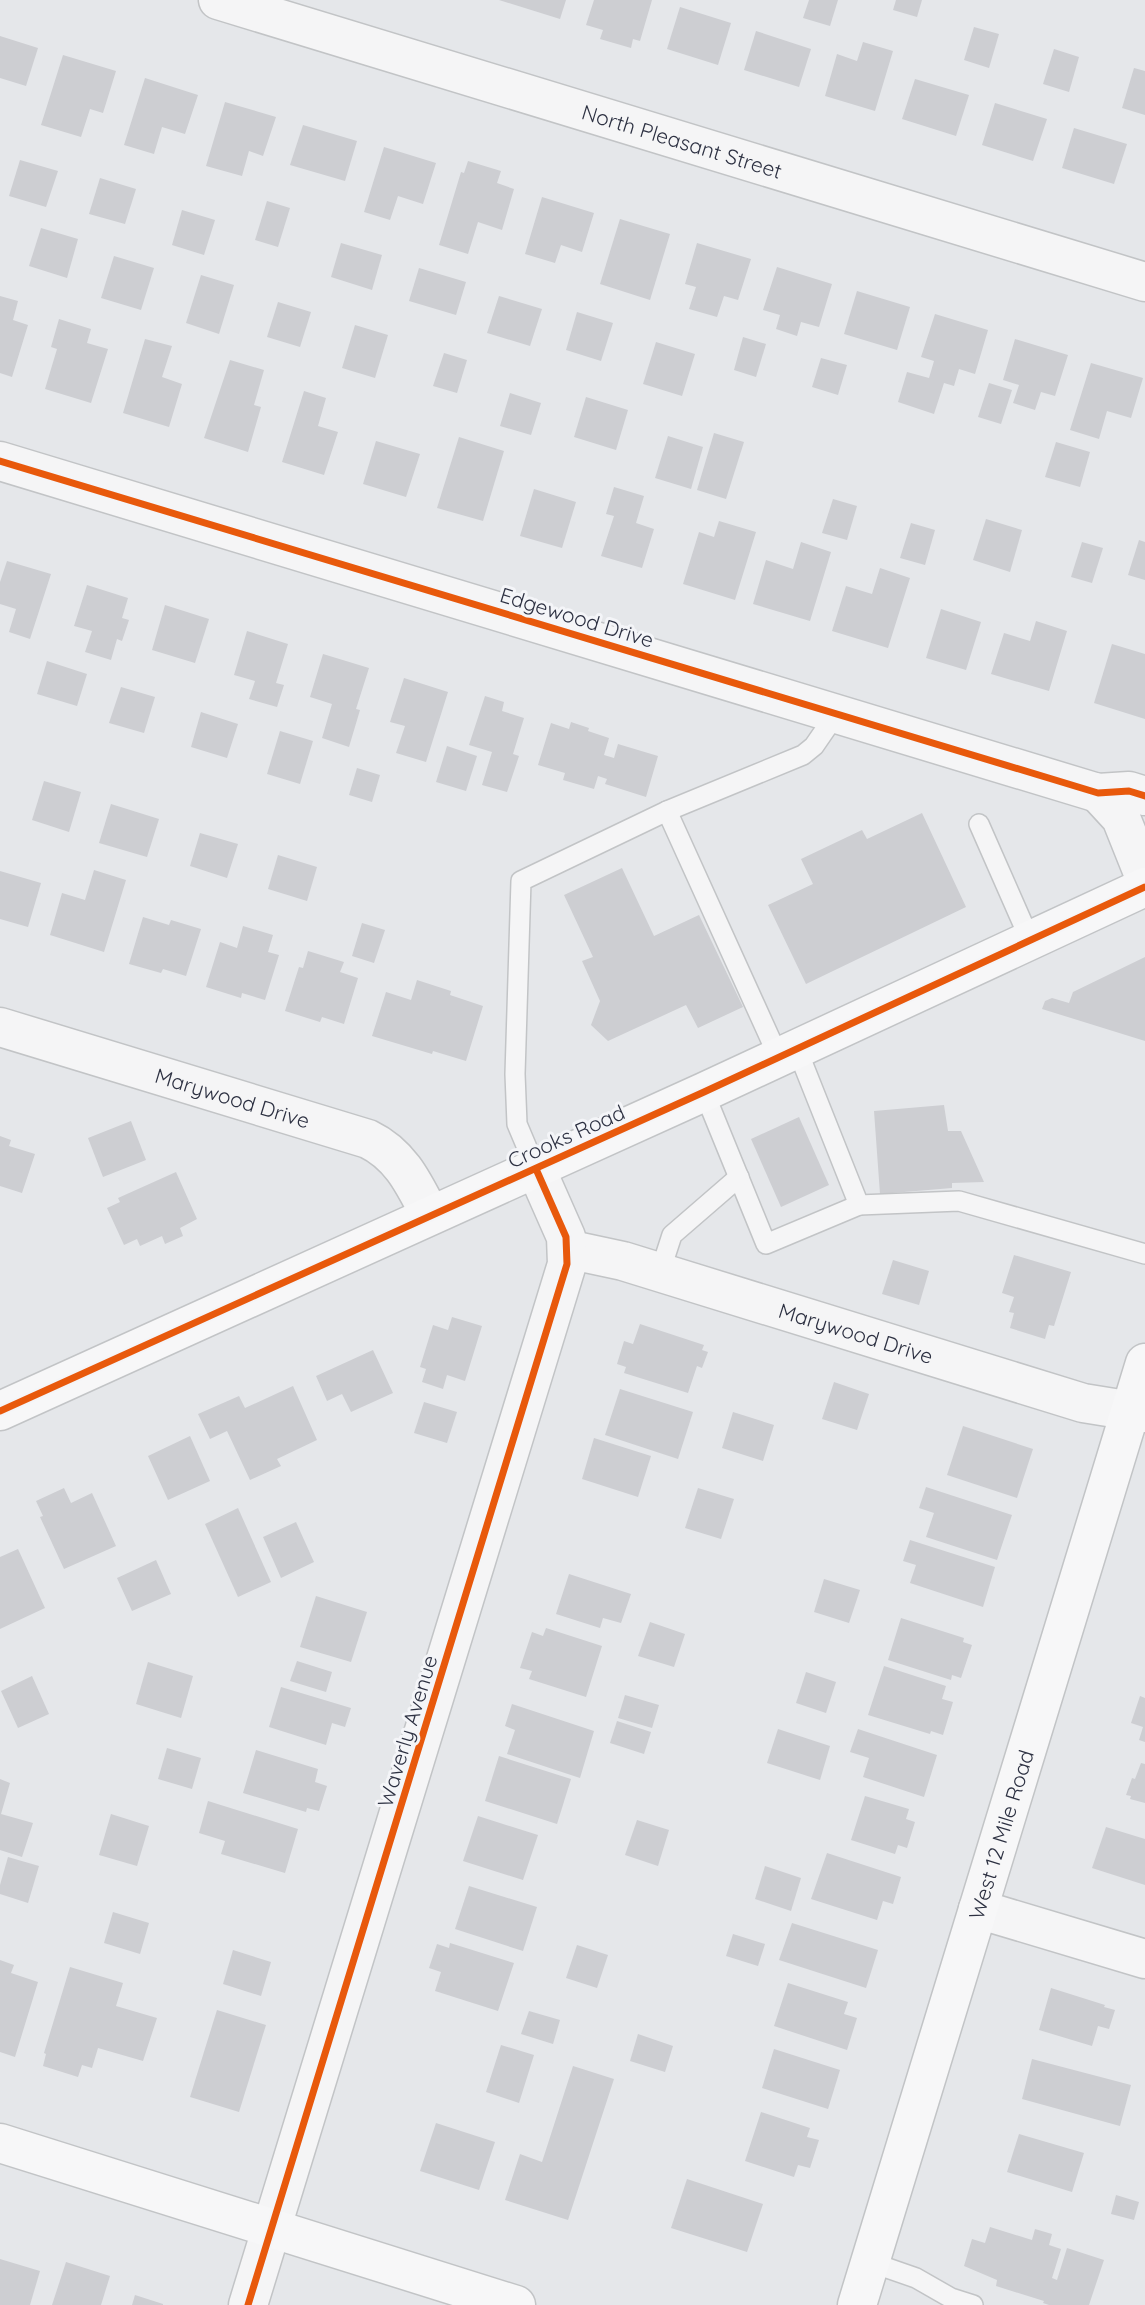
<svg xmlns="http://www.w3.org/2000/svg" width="1145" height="2305" font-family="Quicksand,sans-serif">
<rect width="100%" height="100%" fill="#e5e7ea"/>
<g fill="#cdced2">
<polygon points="499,0 566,0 560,19"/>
<polygon points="594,0 652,0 640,41 633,39 631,48 600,39 603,30 586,25"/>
<polygon points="809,0 838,0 830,26 803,18"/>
<polygon points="896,0 922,0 917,17 893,10"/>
<polygon points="680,7 731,23 718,65 667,49"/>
<polygon points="974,27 999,34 989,68 964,60"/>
<polygon points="756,31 811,49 799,87 744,70"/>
<polygon points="0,36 38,48 26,86 0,78"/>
<polygon points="863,42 893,51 875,111 825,96 837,54 857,61"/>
<polygon points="1054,49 1079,57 1069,92 1043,84"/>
<polygon points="63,55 116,71 103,113 90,109 81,137 41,125"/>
<polygon points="1134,68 1145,71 1145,115 1122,108"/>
<polygon points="145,78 198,95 185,134 162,127 154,154 124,145"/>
<polygon points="915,79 969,95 956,136 902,119"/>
<polygon points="225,102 276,117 263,156 249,151 242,176 206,166"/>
<polygon points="995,103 1047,119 1033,161 982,145"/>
<polygon points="303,125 357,141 345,181 290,165"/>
<polygon points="1074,128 1127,144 1114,184 1062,168"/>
<polygon points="384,147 436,163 423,204 398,196 390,220 364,212"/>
<polygon points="20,160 58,171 46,207 9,196"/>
<polygon points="468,161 501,171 497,183 514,189 502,230 478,222 468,254 439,245 461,172 464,173"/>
<polygon points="100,178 136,189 125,224 89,214"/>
<polygon points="542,197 594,213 582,252 561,245 555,263 525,254"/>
<polygon points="267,201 290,208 278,247 255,240"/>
<polygon points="182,210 215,220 204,255 172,245"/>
<polygon points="620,219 670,234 650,300 600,284"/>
<polygon points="41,228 78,239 67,278 29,266"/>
<polygon points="341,243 382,255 372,290 331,277"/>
<polygon points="697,243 751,259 738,300 724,296 717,317 689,309 696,287 685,284"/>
<polygon points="114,256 154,268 141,310 101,298"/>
<polygon points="777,267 832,284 819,327 801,322 797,336 776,329 780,315 763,310"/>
<polygon points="419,268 466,282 456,315 409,301"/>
<polygon points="201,275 234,285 219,334 186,323"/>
<polygon points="857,291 910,307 897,350 844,334"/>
<polygon points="0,296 18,301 13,320 28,325 12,377 0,373"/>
<polygon points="499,296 542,309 530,346 487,333"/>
<polygon points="278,302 311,312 300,347 267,337"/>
<polygon points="577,312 613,323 601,361 566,350"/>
<polygon points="935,314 988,330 975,374 959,369 954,386 944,383 934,414 898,402 907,372 929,378 934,361 921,357"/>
<polygon points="59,319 91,329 87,343 108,349 91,403 45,389 57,349 51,347"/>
<polygon points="355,325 388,335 375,378 342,368"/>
<polygon points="743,337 766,344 756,377 734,370"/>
<polygon points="145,339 172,346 162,377 182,384 169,427 123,413"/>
<polygon points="1015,339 1068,355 1055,396 1041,392 1035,410 1013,403 1019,385 1003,380"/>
<polygon points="656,342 695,354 682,396 643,384"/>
<polygon points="444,353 467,360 457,393 433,386"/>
<polygon points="821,358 847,365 838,395 812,387"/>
<polygon points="230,360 264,370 254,405 261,407 248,452 204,438"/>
<polygon points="1091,363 1143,378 1131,418 1107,411 1099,439 1070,430"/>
<polygon points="989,383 1012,390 1001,424 978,417"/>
<polygon points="304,391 326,398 318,426 338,432 324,475 282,462"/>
<polygon points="510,393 541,403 531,435 500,426"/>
<polygon points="586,397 628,410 616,450 574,437"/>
<polygon points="714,433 744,442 726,499 697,490"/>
<polygon points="668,436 703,447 691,489 655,478"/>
<polygon points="459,437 504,451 483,521 437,508"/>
<polygon points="376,441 420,454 406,497 363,484"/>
<polygon points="1056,442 1090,452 1080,487 1045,477"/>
<polygon points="614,487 644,496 636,523 654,529 642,568 601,556 614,516 606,514"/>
<polygon points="534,489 576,502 562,548 520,536"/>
<polygon points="833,499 857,506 847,540 822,533"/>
<polygon points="986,519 1022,530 1010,572 973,560"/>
<polygon points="719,521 756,532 735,600 683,584 699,532 714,537"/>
<polygon points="911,523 935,530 925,565 900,558"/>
<polygon points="1139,540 1145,542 1145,580 1128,575"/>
<polygon points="801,542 831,552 810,621 753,604 766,560 793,569"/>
<polygon points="1082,542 1103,548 1092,583 1071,577"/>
<polygon points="7,561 51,574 30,639 9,632 16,609 0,604 0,582"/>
<polygon points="880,568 910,578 888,648 832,631 846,586 872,594"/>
<polygon points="87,585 128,598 122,618 129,620 122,641 117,639 111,660 85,652 92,631 74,626"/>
<polygon points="165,605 209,619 195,663 152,650"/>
<polygon points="941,609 981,622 966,670 926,658"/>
<polygon points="1036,621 1067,631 1049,691 991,674 1004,633 1030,641"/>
<polygon points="247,631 288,644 276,683 284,685 277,707 249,699 255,681 234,675"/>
<polygon points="1112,644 1145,654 1145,719 1094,703"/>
<polygon points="323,654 369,668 356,709 360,710 349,747 322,738 332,704 310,697"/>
<polygon points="47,661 87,674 77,706 37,694"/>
<polygon points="404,678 448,692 426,762 396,753 405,726 390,722"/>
<polygon points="121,687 155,697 144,733 109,723"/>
<polygon points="485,696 504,702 502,711 524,718 513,754 519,756 507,792 482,785 492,752 469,745"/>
<polygon points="201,712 238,724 227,758 191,747"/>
<polygon points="571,722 589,728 588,731 609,738 604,755 614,758 618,744 658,756 646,797 605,784 607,779 598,776 594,789 563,780 565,773 538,765 551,723 569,729"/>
<polygon points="280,731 313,741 300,784 267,774"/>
<polygon points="447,746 477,756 466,791 436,782"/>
<polygon points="357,768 380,775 372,802 349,795"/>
<polygon points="44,781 81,792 69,832 32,820"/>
<polygon points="111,804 159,819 147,857 99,843"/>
<polygon points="922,813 966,907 806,984 768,905 813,884 801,859 862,830 867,839"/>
<polygon points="200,833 238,844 227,878 190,866"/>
<polygon points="278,855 317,867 307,901 268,889"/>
<polygon points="622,868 654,936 699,915 743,1007 698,1028 686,1005 608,1041 591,1025 600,1001 582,961 593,957 564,895"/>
<polygon points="94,870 126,880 104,952 50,935 62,893 85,900"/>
<polygon points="0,871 41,883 28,927 0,919"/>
<polygon points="143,917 169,925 171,920 201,929 186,976 163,969 161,973 129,964"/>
<polygon points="362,923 385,930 374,963 352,956"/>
<polygon points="243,926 273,935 268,952 279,955 265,1000 242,993 241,998 206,987 220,942 237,948"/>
<polygon points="308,951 344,962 340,972 358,978 344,1024 322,1017 320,1022 285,1011 299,967 303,968"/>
<polygon points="1145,957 1145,1041 1042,1009 1045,1001 1052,998 1069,1003 1073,992"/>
<polygon points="417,980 451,991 450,995 483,1006 466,1061 433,1051 432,1054 372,1036 386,992 411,1000"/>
<polygon points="944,1105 948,1131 961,1131 984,1182 952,1183 952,1188 880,1194 874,1111"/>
<polygon points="799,1117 829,1185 781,1207 751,1139"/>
<polygon points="131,1121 146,1160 103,1177 88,1138"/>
<polygon points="0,1136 11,1140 9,1146 35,1154 22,1193 0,1186"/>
<polygon points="176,1172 197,1219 180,1228 183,1236 165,1244 162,1236 140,1246 137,1239 124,1245 107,1208 120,1202 118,1198"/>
<polygon points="1014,1255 1071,1272 1054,1326 1049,1325 1045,1339 1010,1328 1014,1313 1009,1312 1014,1297 1002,1293"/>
<polygon points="893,1260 929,1271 919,1305 882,1294"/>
<polygon points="452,1317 482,1326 465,1381 447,1375 443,1389 422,1382 426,1369 420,1367 433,1325 448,1330"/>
<polygon points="640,1324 704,1345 702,1350 708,1352 702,1368 697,1366 688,1393 624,1373 626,1367 617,1364 624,1341 633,1344"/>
<polygon points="373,1350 393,1393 351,1412 342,1394 327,1401 316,1376"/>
<polygon points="834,1382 869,1394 857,1430 822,1419"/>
<polygon points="293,1386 317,1440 277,1459 281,1466 250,1480 227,1431 210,1439 198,1414 239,1396 245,1408"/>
<polygon points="620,1389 693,1412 678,1459 605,1435"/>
<polygon points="424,1402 457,1412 447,1443 414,1433"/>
<polygon points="733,1412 774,1425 763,1461 722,1448"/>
<polygon points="963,1426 1033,1449 1017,1498 947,1475"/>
<polygon points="190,1436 210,1481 168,1500 148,1456"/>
<polygon points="594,1438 651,1456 638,1497 582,1479"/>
<polygon points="926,1487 1012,1515 997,1560 926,1537 934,1513 919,1508"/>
<polygon points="64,1488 71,1503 92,1493 116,1546 64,1569 40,1517 43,1516 36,1501"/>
<polygon points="698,1488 734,1499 721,1539 685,1528"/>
<polygon points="238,1508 271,1582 238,1597 205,1524"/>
<polygon points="296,1522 314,1562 281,1578 263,1537"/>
<polygon points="910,1540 995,1567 983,1607 910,1583 916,1565 903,1561"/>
<polygon points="18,1549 45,1608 0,1629 0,1557"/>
<polygon points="156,1560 171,1594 132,1611 117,1578"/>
<polygon points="569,1574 631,1594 621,1623 603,1618 600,1628 556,1614"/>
<polygon points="824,1579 860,1590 849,1623 814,1612"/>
<polygon points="316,1596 367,1612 351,1662 300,1647"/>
<polygon points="901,1618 964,1638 963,1642 972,1645 961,1678 952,1675 951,1680 888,1660"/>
<polygon points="650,1622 685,1634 674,1667 638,1656"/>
<polygon points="546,1628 602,1646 586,1697 529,1679 532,1671 520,1668 532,1632 543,1636"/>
<polygon points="297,1661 332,1672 326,1692 290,1681"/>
<polygon points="148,1662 193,1676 181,1718 136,1704"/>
<polygon points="884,1666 946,1686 942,1699 953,1702 943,1735 931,1731 930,1734 868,1715"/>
<polygon points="806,1672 836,1682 826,1713 796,1703"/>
<polygon points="32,1676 49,1714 18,1728 1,1691"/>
<polygon points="281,1687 351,1708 345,1727 332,1723 326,1745 269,1727"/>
<polygon points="625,1695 659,1705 652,1728 618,1718"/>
<polygon points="1140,1696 1145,1698 1145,1742 1139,1740 1143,1727 1131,1723"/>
<polygon points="512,1704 594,1731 580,1778 507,1754 515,1730 505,1726"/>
<polygon points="617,1721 651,1732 644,1754 610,1743"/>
<polygon points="778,1729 830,1746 820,1780 767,1763"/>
<polygon points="858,1729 937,1755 924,1797 863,1777 869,1758 850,1752"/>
<polygon points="167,1748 201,1758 192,1789 158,1779"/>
<polygon points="256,1750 318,1769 315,1782 327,1786 319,1811 307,1808 306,1812 243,1793"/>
<polygon points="499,1756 571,1779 557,1824 485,1801"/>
<polygon points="1141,1763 1145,1764 1145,1803 1130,1799 1131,1796 1126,1795 1132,1778 1135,1779"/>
<polygon points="0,1779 10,1783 1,1814 33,1823 22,1857 0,1850"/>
<polygon points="865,1796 909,1809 906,1819 915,1822 907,1848 898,1845 895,1854 851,1840"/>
<polygon points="208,1801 298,1829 285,1873 221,1854 225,1841 199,1833"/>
<polygon points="111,1814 149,1826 137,1866 99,1855"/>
<polygon points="478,1816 538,1835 523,1880 463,1861"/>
<polygon points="637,1820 669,1830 658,1866 625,1855"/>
<polygon points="1106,1827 1145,1839 1145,1885 1092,1868"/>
<polygon points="827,1853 901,1877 893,1904 883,1901 877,1920 811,1899"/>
<polygon points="8,1857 39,1866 28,1903 0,1894 0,1885"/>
<polygon points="765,1866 801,1878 791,1911 755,1899"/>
<polygon points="469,1886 537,1907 523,1951 455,1929"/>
<polygon points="113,1912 149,1923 140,1954 104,1943"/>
<polygon points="792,1923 878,1950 866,1988 779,1960"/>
<polygon points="733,1934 765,1944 758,1966 726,1956"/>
<polygon points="450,1943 514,1963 498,2011 435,1991 441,1972 429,1968 437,1944 449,1948"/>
<polygon points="577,1945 608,1955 597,1988 566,1978"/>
<polygon points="233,1950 271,1962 261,1996 223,1984"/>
<polygon points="0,1960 14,1965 11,1973 38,1982 15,2057 0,2052"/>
<polygon points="70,1967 123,1983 116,2006 157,2018 143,2061 98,2048 92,2068 82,2065 78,2077 43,2066 46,2054 44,2053"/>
<polygon points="788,1983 848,2002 844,2014 857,2018 847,2050 774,2026"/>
<polygon points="1051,1988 1105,2005 1104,2007 1115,2010 1109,2029 1098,2026 1092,2046 1039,2030"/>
<polygon points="217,2010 266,2025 239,2112 190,2097"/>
<polygon points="529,2011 560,2020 553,2044 521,2034"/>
<polygon points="638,2034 673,2046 665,2072 630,2061"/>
<polygon points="501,2045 534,2055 519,2103 486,2092"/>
<polygon points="774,2049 840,2070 828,2109 762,2088"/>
<polygon points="1032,2059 1131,2085 1120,2126 1022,2099"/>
<polygon points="573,2066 614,2079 568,2220 505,2200 520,2154 542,2162"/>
<polygon points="761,2112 810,2128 807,2137 819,2140 810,2168 798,2165 794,2177 745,2161"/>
<polygon points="436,2123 495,2142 479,2190 420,2171"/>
<polygon points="1019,2134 1084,2153 1072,2192 1007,2172"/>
<polygon points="687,2179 763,2204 747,2252 671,2228"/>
<polygon points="1116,2195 1139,2202 1134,2220 1111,2214"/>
<polygon points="990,2227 1032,2240 1035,2229 1052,2234 1049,2245 1061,2249 1052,2278 1057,2280 1067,2248 1104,2260 1089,2305 1049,2305 1043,2303 1044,2301 996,2286 997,2280 964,2266 972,2239 985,2243"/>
<polygon points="0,2259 40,2271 30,2305 0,2305"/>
<polygon points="66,2262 110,2276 101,2305 52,2305"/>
<polygon points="135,2295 163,2304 163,2305 132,2305"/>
</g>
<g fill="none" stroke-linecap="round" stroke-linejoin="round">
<g stroke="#c2c4c6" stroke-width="22">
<g id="lane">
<polyline points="667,811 779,1058"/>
<polyline points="979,824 1030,940"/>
<polyline points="797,1049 859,1205 959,1201 1145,1254"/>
<polyline points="704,1092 766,1244 859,1205"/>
<polyline points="536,1169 517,1124 515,1074 521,881 667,811 803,755 814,746 836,714"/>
<polyline points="660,1272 672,1235 739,1177"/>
<polyline points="870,2262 916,2278 951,2298 973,2305"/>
</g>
</g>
<g stroke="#c2c4c6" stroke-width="41">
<g id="street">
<path id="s1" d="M218,0L1145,282"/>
<polyline points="0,461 1098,793 1129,791 1145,796"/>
<polyline points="1098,793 1121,818 1145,878"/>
<path id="s2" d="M0,1027L368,1139C401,1155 414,1184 430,1215"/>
<path id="s3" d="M567,1249L623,1261L1083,1403L1145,1413"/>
<polyline points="978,1909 1145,1959"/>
<polyline points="248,2305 567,1264 566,1237 536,1169"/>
</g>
</g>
<g stroke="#c2c4c6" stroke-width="41">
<g id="secondary">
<polyline points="0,1411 704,1092 1145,887"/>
<polyline points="0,2143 516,2305"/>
<path id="s4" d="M857,2305L1145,1363"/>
</g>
</g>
<use href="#lane" stroke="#f5f5f6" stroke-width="19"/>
<use href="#street" stroke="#f5f5f6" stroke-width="38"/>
<use href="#secondary" stroke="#f7f7f8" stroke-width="38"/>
<g stroke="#f4f5f8" stroke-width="11">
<g id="cycleway">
<polyline points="0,461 1098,793 1129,791 1145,796"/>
<polyline points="0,1411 704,1092 1145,887"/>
<polyline points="248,2305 567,1264 566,1237 536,1169"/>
</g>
</g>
<use href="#cycleway" stroke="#e8590c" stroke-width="7"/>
</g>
<g text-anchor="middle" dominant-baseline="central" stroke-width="6" stroke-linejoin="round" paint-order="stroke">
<g font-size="21" fill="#2d3142" stroke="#f4f5f8">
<text stroke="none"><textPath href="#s1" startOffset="485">North Pleasant Street</textPath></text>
<text transform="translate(577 617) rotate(17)">Edgewood Drive</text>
<text stroke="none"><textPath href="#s2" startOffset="243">Marywood Drive</textPath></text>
<text transform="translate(566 1136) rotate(-24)">Crooks Road</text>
<text stroke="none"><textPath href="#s3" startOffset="301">Marywood Drive</textPath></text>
<text transform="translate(407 1731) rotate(-73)">Waverly Avenue</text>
<text stroke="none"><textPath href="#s4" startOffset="492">West 12 Mile Road</textPath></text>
</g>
</g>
</svg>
